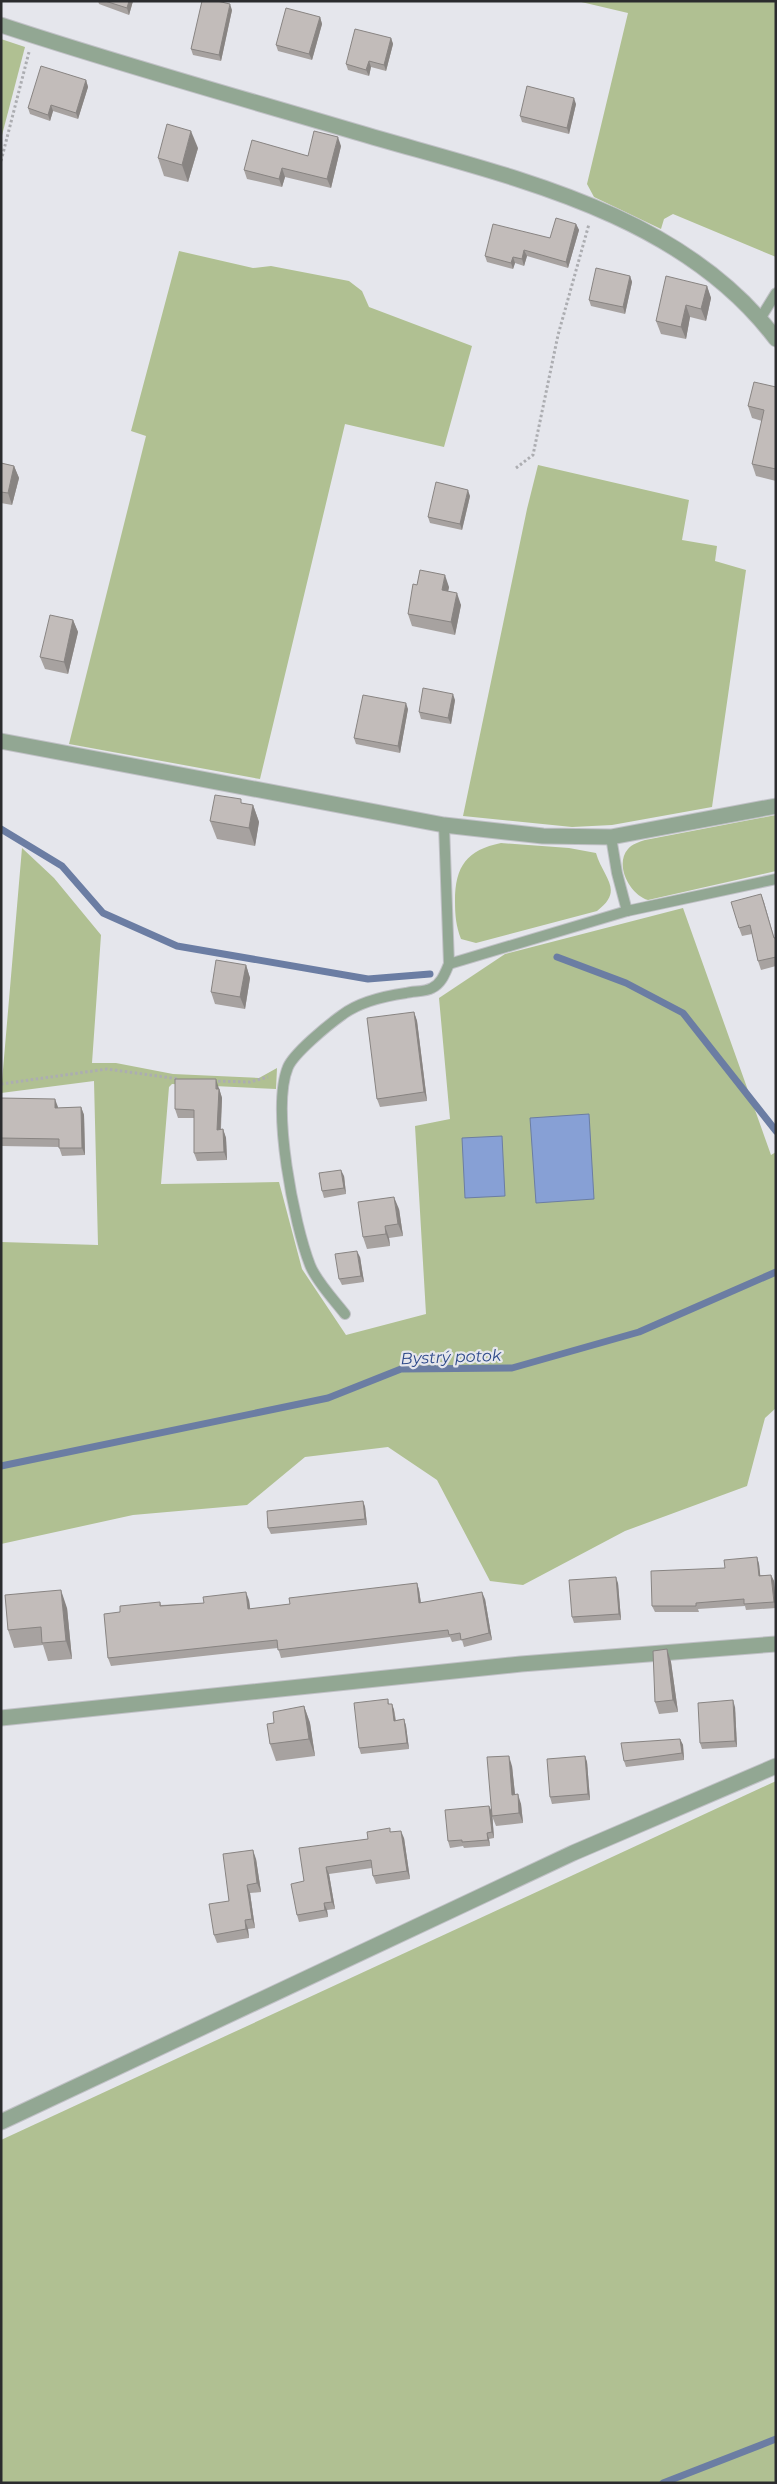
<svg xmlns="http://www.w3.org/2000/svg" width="777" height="2484" font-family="Montserrat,sans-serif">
<rect width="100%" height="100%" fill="#e5e6ec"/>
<g fill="#b0c092">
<polygon points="577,1 776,1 776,257 673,214 664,219 661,229 594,197 587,184 628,13"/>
<polygon points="1,39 25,47 1,139"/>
<polygon points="179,251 253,268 271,266 349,281 362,291 369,307 472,346 444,447 345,424 260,779 69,744 146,436 131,431"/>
<polygon points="538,465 689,500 682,540 717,546 715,561 746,570 712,807 612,825 572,827 463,816 527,509"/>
<path d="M776,815V871L648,900C630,895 614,865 628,849C632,844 639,842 645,840Z"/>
<path d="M501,843L569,848L596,853C603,878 625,890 597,911L476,943L461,939C456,926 455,915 455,901C455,866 467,850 501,843Z"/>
<polygon points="22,848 54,878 101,935 92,1063 116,1063 173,1074 259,1078 277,1068 276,1089 172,1084 169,1087 161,1184 279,1182 302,1269 346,1335 426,1314 415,1126 450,1119 439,998 505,954 683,908 771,1155 776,1152 776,1408 765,1418 747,1486 625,1531 523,1585 490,1581 437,1480 388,1447 305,1457 247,1505 133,1515 1,1544 1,1242 98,1245 94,1081 1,1093"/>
<polygon points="776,1781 776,2483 1,2483 1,2140"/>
</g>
<g fill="#87a0d5" stroke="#6b7da3">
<polygon points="589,1114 594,1199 536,1203 530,1118"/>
<polygon points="502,1136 505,1196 465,1198 462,1138"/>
</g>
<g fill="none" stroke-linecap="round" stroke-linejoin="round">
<g stroke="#6b7da3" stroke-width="7">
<polyline points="1,829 62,866 103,913 177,946 368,979 430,974"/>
<polyline points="557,957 626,983 683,1013 776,1131"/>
<polyline points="1,1466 328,1398 401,1369 512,1368 639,1332 776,1272"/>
<polyline points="663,2483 776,2439"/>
</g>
<g stroke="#c0c1c6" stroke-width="12">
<g id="lane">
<polyline points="760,319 776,293"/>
<polyline points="611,837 617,873 627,911"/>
<polyline points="449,964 627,911 776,879"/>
<path d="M345,1314C335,1301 316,1281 310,1265C294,1224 271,1108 288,1067C294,1053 328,1025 342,1015C359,1002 385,996 406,993C414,991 425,992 432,988C442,983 445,973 449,964L444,825"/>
</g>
</g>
<g stroke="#c0c1c6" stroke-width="17">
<g id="street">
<path d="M1,25C119,64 238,97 356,132C504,176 678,209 776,339"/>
<polyline points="1,741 444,825 543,836 611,837 776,806"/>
<polyline points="1,1718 521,1664 776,1644"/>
<polyline points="1,2122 573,1853 776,1766"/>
</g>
</g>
<g stroke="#acadb1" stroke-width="3" stroke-dasharray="2.5 2.5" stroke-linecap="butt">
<polyline points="1,161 29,52"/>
<polyline points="516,468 533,455 558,335 589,224"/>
<polyline points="213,1081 250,1082 268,1077"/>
<polyline points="1,1084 107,1069 179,1079"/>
</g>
<use href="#lane" stroke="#92a793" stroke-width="10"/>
<use href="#street" stroke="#92a793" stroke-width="15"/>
</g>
<g fill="#a7a2a0">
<polygon points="98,1 133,1 129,15 99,4"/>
<polygon points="232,10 221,61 193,55 191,49"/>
<polygon points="320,17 322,24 312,60 278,51 276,45"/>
<polygon points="391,38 393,44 386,71 371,67 369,76 348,70 346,64"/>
<polygon points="86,80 88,87 78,119 53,111 50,121 30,114 28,108"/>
<polygon points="576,104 569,134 522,122 520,116"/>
<polygon points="341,146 331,188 285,177 282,187 247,179 244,170 308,156"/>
<polygon points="198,148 188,182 164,176 158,158"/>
<polygon points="576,224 579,230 568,268 527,256 524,266 515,263 513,269 487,262 485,256 550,238"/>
<polygon points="630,276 632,282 625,314 591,306 589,300"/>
<polygon points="707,286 711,298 706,321 690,317 686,339 661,334 656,321"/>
<polygon points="776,387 776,481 756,476 752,464 762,421 752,418 748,406"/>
<polygon points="1,463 14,466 19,478 12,505 1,503"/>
<polygon points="470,496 462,530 430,523 428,517"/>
<polygon points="417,585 449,587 448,591 461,605 455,635 412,626 408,614"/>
<polygon points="73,620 78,632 68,674 45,669 40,657"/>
<polygon points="455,700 451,724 421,719 419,712"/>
<polygon points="408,709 400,753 356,744 354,738"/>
<polygon points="253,805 259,822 255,846 217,839 210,821"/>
<polygon points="761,894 774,938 776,938 776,966 761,970 758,961 752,934 742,936 739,928"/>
<polygon points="246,965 250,978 245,1009 215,1004 211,992"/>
<polygon points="414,1012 417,1021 427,1101 380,1107 377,1099"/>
<polygon points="219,1088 222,1098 221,1129 223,1129 226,1138 227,1160 197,1161 194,1153 194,1118 178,1118 175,1109"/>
<polygon points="1,1098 58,1107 58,1108 81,1107 84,1115 85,1155 62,1156 59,1147 1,1146"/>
<polygon points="344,1176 346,1194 324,1198 322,1191"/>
<polygon points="399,1209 403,1236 389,1238 390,1246 367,1249 363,1237"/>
<polygon points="360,1257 364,1282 342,1285 339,1279"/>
<polygon points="363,1501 365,1507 367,1525 271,1534 268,1528"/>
<polygon points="757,1557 759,1564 760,1575 771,1575 774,1581 776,1608 746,1610 745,1606 698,1609 699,1612 655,1612 652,1606 725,1568"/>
<polygon points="417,1583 419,1590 421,1603 485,1599 492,1640 464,1647 462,1640 452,1642 450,1637 281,1658 278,1648 111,1666 108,1658 160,1602 161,1605 204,1603 249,1600 250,1609 290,1604"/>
<polygon points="618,1583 621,1620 574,1623 572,1617"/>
<polygon points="67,1608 72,1659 48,1661 43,1645 14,1648 8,1630"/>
<polygon points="667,1650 671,1662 678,1712 659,1714 655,1702"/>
<polygon points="388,1699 389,1704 392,1704 394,1710 396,1720 404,1719 406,1726 409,1749 361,1754 359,1748"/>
<polygon points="304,1706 310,1723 315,1756 276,1761 270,1744 274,1723"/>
<polygon points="735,1707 737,1747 702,1749 700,1743"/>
<polygon points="680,1739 683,1745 684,1760 626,1767 624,1761"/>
<polygon points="585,1756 587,1762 590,1800 552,1804 550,1797"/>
<polygon points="512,1766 515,1794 521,1804 523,1823 496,1826 492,1816"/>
<polygon points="489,1806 492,1812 494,1838 489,1839 490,1846 464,1848 463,1846 450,1848 448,1841"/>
<polygon points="404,1838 410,1879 376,1884 373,1876 372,1868 329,1874 335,1909 327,1910 328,1917 299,1922 297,1915 304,1881 368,1839"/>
<polygon points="256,1859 261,1892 250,1893 255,1928 248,1929 249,1938 217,1943 214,1935 229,1901"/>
</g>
<g fill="#888482">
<polygon points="129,1 133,1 129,15 127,8"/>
<polygon points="230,4 232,10 221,61 219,55"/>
<polygon points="320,17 322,24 312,60 309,54"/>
<polygon points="391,38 393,44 386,71 384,65"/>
<polygon points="369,61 371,67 369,76 366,70"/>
<polygon points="86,80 88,87 78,119 76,113"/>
<polygon points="574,98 576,104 569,134 567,128"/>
<polygon points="51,105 53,111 50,121 48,115"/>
<polygon points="191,131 198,148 188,182 182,165"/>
<polygon points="338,137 341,146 331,188 327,179"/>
<polygon points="282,168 285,177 282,187 279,179"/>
<polygon points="576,224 579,230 568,268 566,262"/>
<polygon points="524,250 527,256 524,266 522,259"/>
<polygon points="513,257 515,263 513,269 511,263"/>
<polygon points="630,276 632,282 625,314 623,307"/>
<polygon points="707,286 711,298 706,321 701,309"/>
<polygon points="686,305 690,317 686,339 681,327"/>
<polygon points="14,466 19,478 12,505 8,493"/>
<polygon points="468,490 470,496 462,530 460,524"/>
<polygon points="445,575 449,587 446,602 442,590"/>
<polygon points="457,593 461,605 455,635 451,622"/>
<polygon points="73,620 78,632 68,674 64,662"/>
<polygon points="453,694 455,700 451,724 448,718"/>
<polygon points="406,703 408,709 400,753 398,746"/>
<polygon points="253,805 259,822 255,846 249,828"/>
<polygon points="761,894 764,902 776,944"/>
<polygon points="246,965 250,978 245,1009 240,997"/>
<polygon points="414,1012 417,1021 427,1101 424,1092"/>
<polygon points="216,1079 222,1098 220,1138 217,1130"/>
<polygon points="55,1099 58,1107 58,1115 55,1108"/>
<polygon points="81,1107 84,1115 85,1155 82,1148"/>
<polygon points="223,1129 226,1138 227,1160 224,1152"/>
<polygon points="341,1170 344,1176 346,1194 344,1188"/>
<polygon points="394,1197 399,1209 403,1236 398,1224"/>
<polygon points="385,1226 389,1238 390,1246 386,1234"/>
<polygon points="357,1251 360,1257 364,1282 361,1276"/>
<polygon points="363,1501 365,1507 367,1525 365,1519"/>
<polygon points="757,1557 759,1564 761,1582 759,1576"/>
<polygon points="771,1575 774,1581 776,1606 774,1602"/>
<polygon points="616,1577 618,1583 621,1620 619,1614"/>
<polygon points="417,1583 419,1590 422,1611 419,1603"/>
<polygon points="61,1590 67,1608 72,1659 66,1641"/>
<polygon points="246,1592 249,1600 251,1616 248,1609"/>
<polygon points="482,1592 485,1599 492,1640 489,1633"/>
<polygon points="667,1649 671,1662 678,1712 673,1700"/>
<polygon points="733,1700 735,1707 737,1747 735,1741"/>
<polygon points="392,1704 394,1710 396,1727 394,1721"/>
<polygon points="304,1706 310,1723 315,1756 309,1739"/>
<polygon points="404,1719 406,1726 409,1749 407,1743"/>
<polygon points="680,1739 683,1745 684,1760 682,1753"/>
<polygon points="509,1756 512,1766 516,1804 512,1795"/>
<polygon points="585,1756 587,1762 590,1800 588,1794"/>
<polygon points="518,1794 521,1804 523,1823 519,1813"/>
<polygon points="489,1806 492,1812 494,1838 492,1832"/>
<polygon points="401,1831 404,1838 410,1879 407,1871"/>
<polygon points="487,1833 489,1839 490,1846 488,1840"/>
<polygon points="253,1850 256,1859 261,1892 257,1883"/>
<polygon points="326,1867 329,1874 335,1909 332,1902"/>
<polygon points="247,1885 250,1893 255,1928 252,1919"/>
<polygon points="324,1903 327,1910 328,1917 325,1910"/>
<polygon points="245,1920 248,1929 249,1938 246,1929"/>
</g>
<g fill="#c2bcba" stroke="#888482">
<polygon points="105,1 129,1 127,8"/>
<polygon points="202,1 217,1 230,4 219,55 191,49"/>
<polygon points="286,8 320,17 309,54 276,45"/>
<polygon points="355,29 391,38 384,65 369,61 366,70 346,64"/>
<polygon points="41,66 86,80 76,113 51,105 48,115 28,108"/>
<polygon points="527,86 574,98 567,128 520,116"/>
<polygon points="167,124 191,131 182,165 158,158"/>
<polygon points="314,131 338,137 327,179 282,168 279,179 244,170 252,140 308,156"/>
<polygon points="556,218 576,224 566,262 524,250 522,259 513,257 511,263 485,256 493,224 550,238"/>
<polygon points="596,268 630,276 623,307 589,300"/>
<polygon points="666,276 707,286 701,309 686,305 681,327 656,321"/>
<polygon points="754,382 776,387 776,469 752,464 764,410 748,406"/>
<polygon points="1,463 14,466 8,493 1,492"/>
<polygon points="436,482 468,490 460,524 428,517"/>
<polygon points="420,570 445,575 442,590 457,593 451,622 408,614 413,584 417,585"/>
<polygon points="50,615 73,620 64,662 40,657"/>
<polygon points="423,688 453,694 448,718 419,712"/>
<polygon points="363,695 406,703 398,746 354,738"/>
<polygon points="215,795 241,799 241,803 253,805 249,828 210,821"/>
<polygon points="761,894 774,938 776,938 776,957 758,961 750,925 739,928 731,902"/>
<polygon points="216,960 246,965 240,997 211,992"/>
<polygon points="414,1012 424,1092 377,1099 367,1018"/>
<polygon points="175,1079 216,1079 216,1089 219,1089 217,1130 223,1129 224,1152 194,1153 194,1110 175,1109"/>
<polygon points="1,1098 55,1099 55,1108 81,1107 82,1148 59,1148 59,1139 1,1138"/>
<polygon points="341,1170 344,1188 322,1191 319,1173"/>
<polygon points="394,1197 398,1224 385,1226 386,1234 363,1237 358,1202"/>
<polygon points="357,1251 361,1276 339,1279 335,1254"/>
<polygon points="363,1501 365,1519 268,1528 267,1511"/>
<polygon points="757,1557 759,1576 771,1575 774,1602 744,1604 744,1599 696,1603 696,1606 652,1606 651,1571 725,1568 724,1560"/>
<polygon points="616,1577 619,1614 572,1617 569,1580"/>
<polygon points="417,1583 419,1603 482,1592 489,1633 461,1640 460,1633 449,1635 448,1630 278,1650 277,1640 108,1658 104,1614 120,1612 120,1606 160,1602 160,1606 204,1603 203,1597 246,1592 248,1609 290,1604 289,1598"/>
<polygon points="61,1590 66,1641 42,1643 41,1627 8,1630 5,1595"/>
<polygon points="667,1649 673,1700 655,1702 653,1651"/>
<polygon points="388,1699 388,1704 392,1704 394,1721 404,1719 407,1743 359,1748 354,1703"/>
<polygon points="733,1700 735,1741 700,1743 698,1703"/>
<polygon points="304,1706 309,1739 270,1744 267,1724 274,1723 273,1712"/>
<polygon points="680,1739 682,1753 624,1761 621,1743"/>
<polygon points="509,1756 512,1795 518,1794 519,1813 492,1816 487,1757"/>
<polygon points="585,1756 588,1794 550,1797 547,1759"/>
<polygon points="489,1806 492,1832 487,1833 488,1840 462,1842 462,1840 448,1841 445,1810"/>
<polygon points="390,1828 390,1832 401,1831 407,1871 373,1876 371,1860 326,1867 332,1902 324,1903 325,1910 297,1915 291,1884 304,1881 299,1848 368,1839 367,1832"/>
<polygon points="253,1850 257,1883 247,1885 252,1919 245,1920 246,1929 214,1935 209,1904 229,1901 223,1854"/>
</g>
<g text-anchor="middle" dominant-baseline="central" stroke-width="4.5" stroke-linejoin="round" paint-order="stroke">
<g font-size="16" font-style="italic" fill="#2e4a8a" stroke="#e5e6ec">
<text transform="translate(451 1357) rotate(-2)">Bystrý potok</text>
</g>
</g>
<rect width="777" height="2484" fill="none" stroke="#2b2c2e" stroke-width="5"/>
</svg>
